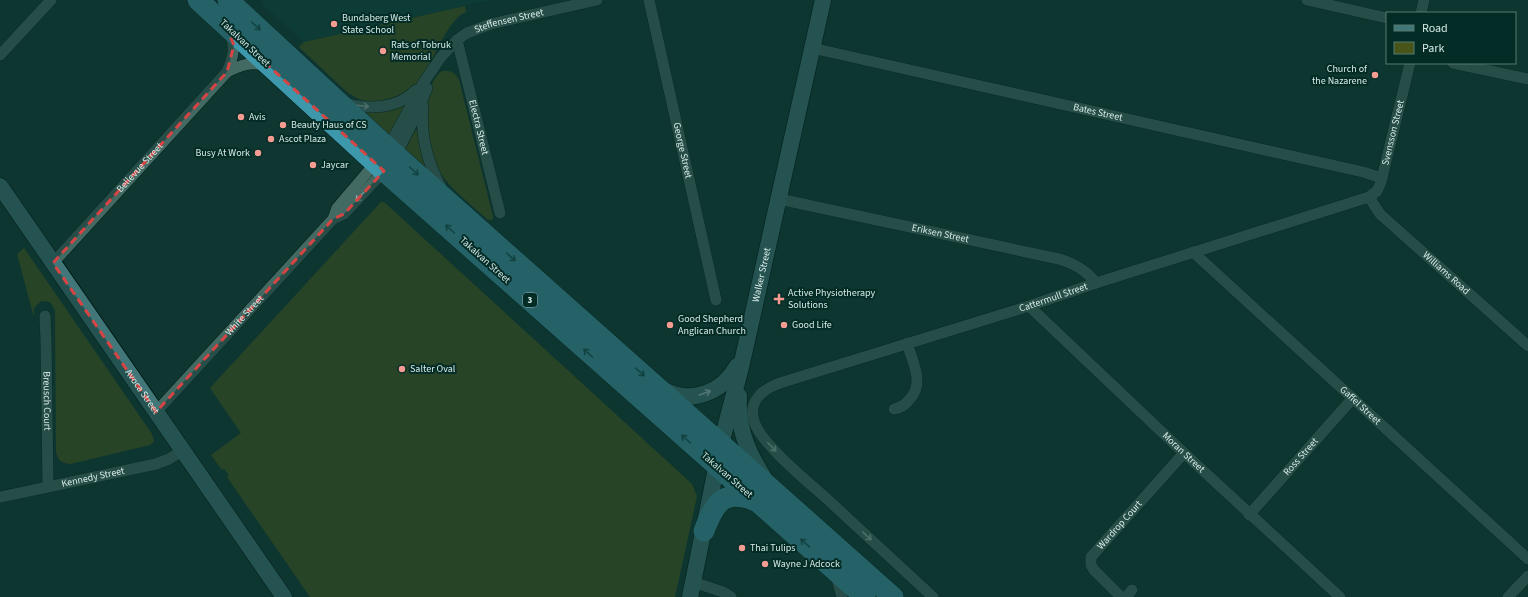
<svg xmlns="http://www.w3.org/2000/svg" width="1528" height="597" font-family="'Source Sans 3',sans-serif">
<rect width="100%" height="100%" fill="#0f3631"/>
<polygon fill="#0c413a" points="262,0 490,0 304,42 263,5"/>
<g fill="#48551a">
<path d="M465,6L466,12C445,20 433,67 416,84C409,91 399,96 390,99C373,105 361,102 347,92L299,47L304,42Z"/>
<path d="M442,71C451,70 455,73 459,80L493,217L492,220H488C470,203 446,186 435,164C428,149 425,120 428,104C429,92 432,78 442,71Z"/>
<polygon points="406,103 389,135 387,136 363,112"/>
<polygon points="417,130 418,131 429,172 405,150 415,131"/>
<polygon points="381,202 384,202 692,484 697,496 675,597 310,597 227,477 229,475 224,469 222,470 211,455 241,433 210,388"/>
<path d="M24,248L152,434L154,441L150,445L70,464C61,463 58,460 56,452L55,310L50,302L41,301L34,308V317L17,254Z"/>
</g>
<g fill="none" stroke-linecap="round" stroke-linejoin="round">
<g stroke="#011c19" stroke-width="12">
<g id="street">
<path id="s1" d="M649,0L716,300"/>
<polyline points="1307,0 1387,18"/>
<polyline points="1421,13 1424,0"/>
<path id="s2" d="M457,40L500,213"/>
<path id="s3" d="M812,48L1363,172L1382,178"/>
<polyline points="0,55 51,0"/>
<polyline points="1453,63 1528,79"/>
<path d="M227,72C240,65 252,61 267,66"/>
<path d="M345,103C368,110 398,109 416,90"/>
<path d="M423,106C420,135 428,164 442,189"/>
<path id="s4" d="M1369,197L1380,214L1528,346"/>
<path id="s5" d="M779,199L1059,259C1073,263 1087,271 1096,283"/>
<polyline points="333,219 344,214 384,171 396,155 417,113 427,88"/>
<path id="s6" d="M1193,252L1528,559"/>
<path id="s7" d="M53,263L227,72C233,58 236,47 230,33"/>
<path id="s8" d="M1029,306L1184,453L1340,597"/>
<path id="s9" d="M45,316L46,340L48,486"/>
<path d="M894,409C902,407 905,405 910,399C925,383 912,361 907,343"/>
<path id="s10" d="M156,412L333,219L337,208L388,148L424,82L441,57L457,40L467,33L491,24L597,0"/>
<path id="s11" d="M0,497L156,464L169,459L182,451"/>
<path id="s12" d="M1249,515L1353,398"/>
<polyline points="836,575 842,597"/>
<polyline points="693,582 723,592 731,597"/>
<path id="s13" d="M933,597C897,564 862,531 826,498C808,482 760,443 754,421C748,401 763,389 780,383L1029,306L1096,283L1369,197L1377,191L1381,182L1410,63"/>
<path id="s14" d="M1121,597L1094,570L1091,565V557L1184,453"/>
<polyline points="1126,597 1132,590"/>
<polyline points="1508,597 1528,576"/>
</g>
</g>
<g stroke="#011c19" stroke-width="18">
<g id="secondary">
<path id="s15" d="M0,186L284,597"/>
<path d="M664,390C691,405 723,392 737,366"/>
<path d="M739,396C737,426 747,451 763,476"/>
<path id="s16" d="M690,597L721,444L741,367L823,0"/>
</g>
</g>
<g stroke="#011c19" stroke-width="22">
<g id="highway">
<polyline points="198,0 384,171 865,597"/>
<polyline points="228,0 388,148 893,597"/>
<path d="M704,531C715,502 724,488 756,501"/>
</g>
</g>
<use href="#street" stroke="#436963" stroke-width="11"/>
<use href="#secondary" stroke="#427779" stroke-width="16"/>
<use href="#highway" stroke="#3e98ab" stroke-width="21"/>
</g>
<defs><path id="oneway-shaft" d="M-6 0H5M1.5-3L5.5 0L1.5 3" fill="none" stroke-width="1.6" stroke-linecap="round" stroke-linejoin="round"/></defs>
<g stroke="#185255">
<use href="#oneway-shaft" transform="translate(256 26) rotate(42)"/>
<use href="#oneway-shaft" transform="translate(414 171) rotate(42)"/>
<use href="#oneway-shaft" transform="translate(450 229) rotate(-138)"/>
<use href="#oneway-shaft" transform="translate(511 257) rotate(42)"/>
<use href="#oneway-shaft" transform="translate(588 353) rotate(-138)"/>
<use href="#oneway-shaft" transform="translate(640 372) rotate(42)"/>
<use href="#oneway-shaft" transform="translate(686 439) rotate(-138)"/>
<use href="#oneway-shaft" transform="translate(805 543) rotate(-139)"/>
</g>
<g stroke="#94b0ab">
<use href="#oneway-shaft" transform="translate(363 106) rotate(7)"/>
<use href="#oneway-shaft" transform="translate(360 197) rotate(133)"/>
<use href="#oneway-shaft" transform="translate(772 447) rotate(46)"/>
<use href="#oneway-shaft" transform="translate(867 536) rotate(43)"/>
</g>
<use stroke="#a2c2c0" href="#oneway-shaft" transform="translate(705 393) rotate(-20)"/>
<path d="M0 0H1528V597H0ZM226,27L384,171L344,214L333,219L156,412L53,263L227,72L234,45Z" fill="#0f3631" fill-opacity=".55" fill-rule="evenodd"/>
<path fill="none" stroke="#d64544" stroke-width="3" stroke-dasharray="8 5" stroke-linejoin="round" d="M226,27L384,171L344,214L333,219L156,412L53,263L227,72L234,45Z"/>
<g fill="#f59c92" stroke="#032c27" stroke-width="1.5">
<circle cx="334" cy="24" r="4"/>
<circle cx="383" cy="51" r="4"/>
<circle cx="1375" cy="75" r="4"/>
<circle cx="241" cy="117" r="4"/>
<circle cx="283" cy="125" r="4"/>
<circle cx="271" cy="139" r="4"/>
<circle cx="258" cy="153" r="4"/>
<circle cx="313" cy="165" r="4"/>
<path d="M777 293h4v4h4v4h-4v4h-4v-4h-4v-4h4z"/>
<circle cx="670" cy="325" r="4"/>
<circle cx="784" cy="325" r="4"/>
<circle cx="402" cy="369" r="4"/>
<circle cx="742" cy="548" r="4"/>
<circle cx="765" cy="564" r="4"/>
</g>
<g text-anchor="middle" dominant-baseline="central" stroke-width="4" stroke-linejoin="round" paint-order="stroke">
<rect fill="#032c27" stroke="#97b1ad" stroke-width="1" x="523" y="293" width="14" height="14" rx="3"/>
<g font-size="9" font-weight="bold" fill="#d6eae6">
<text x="530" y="300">3</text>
</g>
<g font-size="10" fill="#d6eae6" stroke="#032c27" text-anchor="start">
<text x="342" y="18">Bundaberg West<tspan x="342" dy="12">State School</tspan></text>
<text x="391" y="45">Rats of Tobruk<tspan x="391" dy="12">Memorial</tspan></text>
<text x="1367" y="69" text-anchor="end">Church of<tspan x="1367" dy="12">the Nazarene</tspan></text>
<text x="249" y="117">Avis</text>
<text x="291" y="125">Beauty Haus of CS</text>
<text x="279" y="139">Ascot Plaza</text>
<text x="250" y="153" text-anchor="end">Busy At Work</text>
<text x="321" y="165">Jaycar</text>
<text x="788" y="293">Active Physiotherapy<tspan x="788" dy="12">Solutions</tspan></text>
<text x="678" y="319">Good Shepherd<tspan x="678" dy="12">Anglican Church</tspan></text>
<text x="792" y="325">Good Life</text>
<text x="410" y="369">Salter Oval</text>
<text x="750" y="548">Thai Tulips</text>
<text x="773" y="564">Wayne J Adcock</text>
</g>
<g font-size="10" fill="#d6eae6" stroke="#032c27">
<text stroke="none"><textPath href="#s10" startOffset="537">Steffensen Street</textPath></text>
<text transform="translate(245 43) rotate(43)">Takalvan Street</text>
<text stroke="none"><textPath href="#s3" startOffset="293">Bates Street</textPath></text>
<text stroke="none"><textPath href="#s2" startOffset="90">Electra Street</textPath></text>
<text stroke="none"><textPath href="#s13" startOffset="992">Svensson Street</textPath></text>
<text stroke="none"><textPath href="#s1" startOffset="154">George Street</textPath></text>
<text stroke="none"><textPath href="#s7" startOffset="129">Bellevue Street</textPath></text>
<text stroke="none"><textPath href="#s5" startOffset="165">Eriksen Street</textPath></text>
<text transform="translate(485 260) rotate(42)">Takalvan Street</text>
<text stroke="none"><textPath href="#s4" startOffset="109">Williams Road</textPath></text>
<text stroke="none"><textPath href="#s16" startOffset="330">Walker Street</textPath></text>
<text stroke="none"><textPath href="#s13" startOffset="590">Cattermull Street</textPath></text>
<text stroke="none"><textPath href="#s10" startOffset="131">White Street</textPath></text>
<text stroke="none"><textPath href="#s15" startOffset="250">Avoca Street</textPath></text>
<text stroke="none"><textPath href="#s9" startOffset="85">Breusch Court</textPath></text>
<text stroke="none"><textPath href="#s6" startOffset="227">Gaffel Street</textPath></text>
<text stroke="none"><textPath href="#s8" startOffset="213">Moran Street</textPath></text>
<text stroke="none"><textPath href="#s12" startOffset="78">Ross Street</textPath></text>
<text transform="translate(727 475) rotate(41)">Takalvan Street</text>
<text stroke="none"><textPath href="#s11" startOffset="95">Kennedy Street</textPath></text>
<text stroke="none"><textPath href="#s14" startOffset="95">Wardrop Court</textPath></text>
</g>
</g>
<rect x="1386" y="12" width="130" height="52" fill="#032c27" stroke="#577873"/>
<rect x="1394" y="25" width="20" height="6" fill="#427779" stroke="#577873"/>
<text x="1422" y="32" font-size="12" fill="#d6eae6">Road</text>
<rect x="1394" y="42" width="20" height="12" fill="#48551a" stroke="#577873"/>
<text x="1422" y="52" font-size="12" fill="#d6eae6">Park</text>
</svg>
